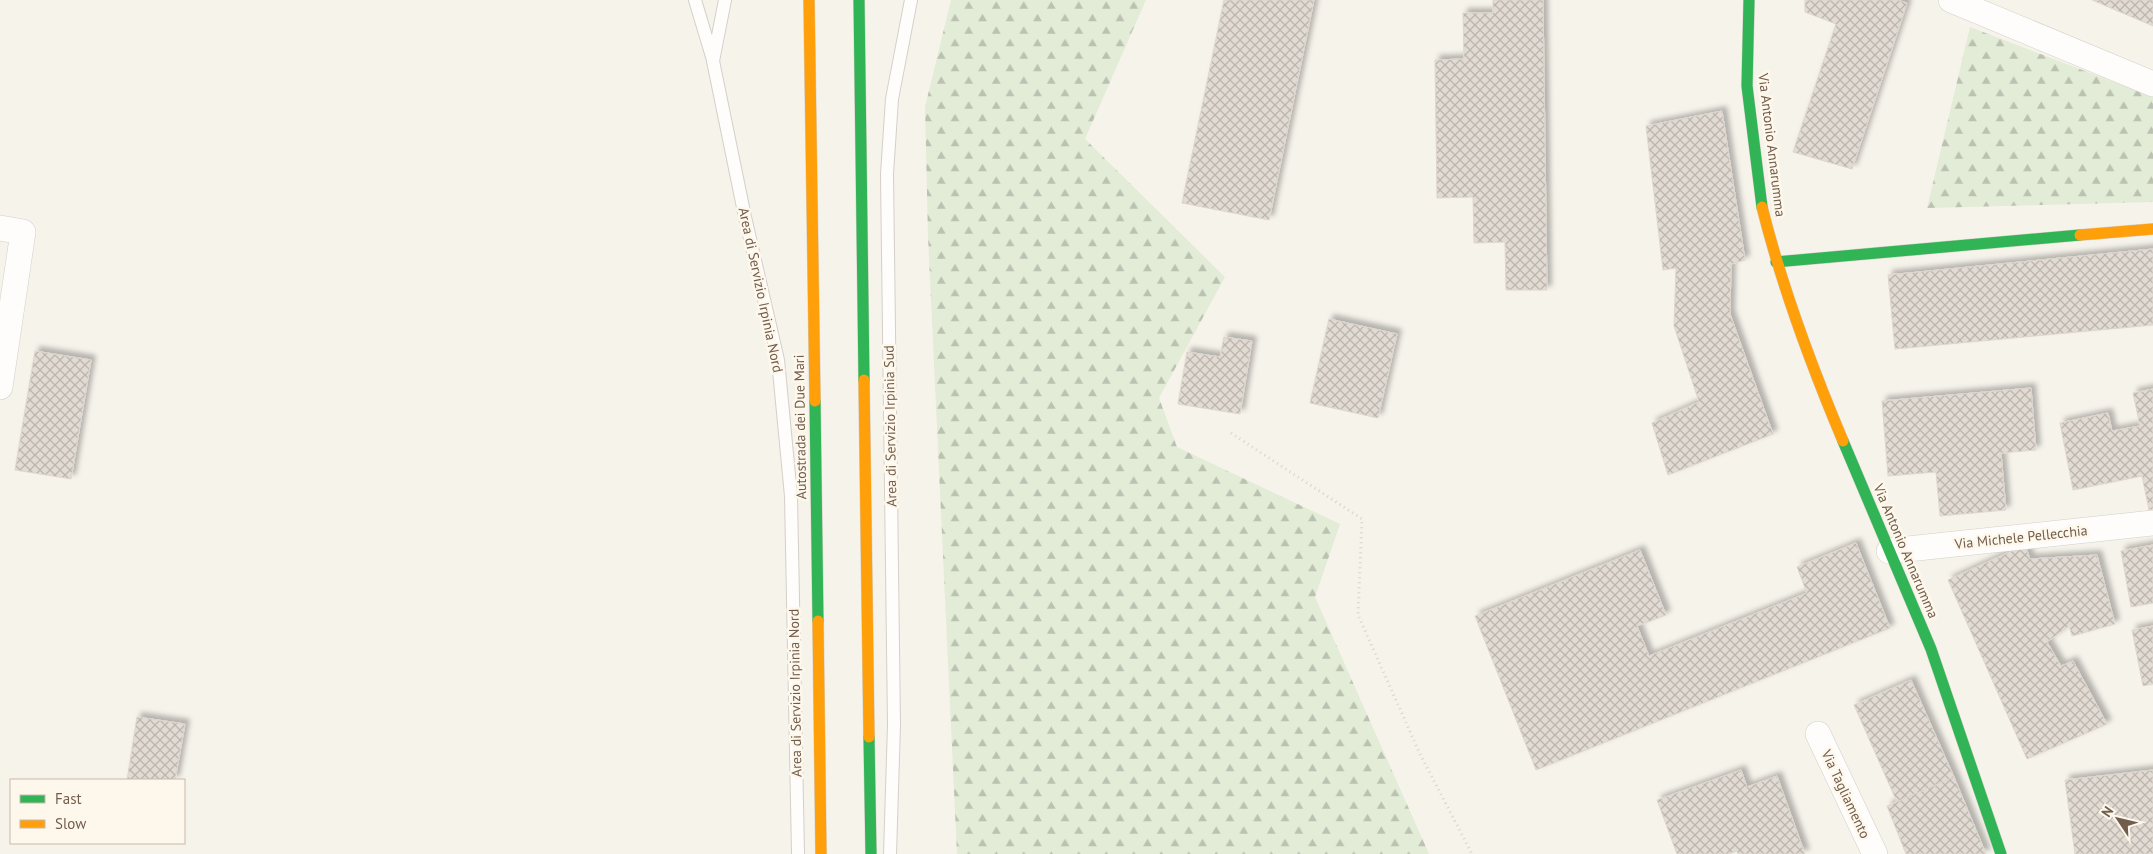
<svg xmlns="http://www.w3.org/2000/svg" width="2153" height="854" font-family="'PT Sans',sans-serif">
<defs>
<pattern id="forest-firs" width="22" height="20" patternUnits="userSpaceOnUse" patternTransform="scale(1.25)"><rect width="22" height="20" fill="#e2ecd7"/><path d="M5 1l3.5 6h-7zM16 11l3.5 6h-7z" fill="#bcc2b1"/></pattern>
<pattern id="building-cross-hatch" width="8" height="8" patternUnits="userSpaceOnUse" patternTransform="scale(1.25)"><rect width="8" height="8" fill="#e2dbd3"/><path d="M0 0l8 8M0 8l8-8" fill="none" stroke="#bcb5ad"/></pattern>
<filter id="shadow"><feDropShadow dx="4.5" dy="-4.5" stdDeviation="2.5" flood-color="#0004"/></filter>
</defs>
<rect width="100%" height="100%" fill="#f6f3eb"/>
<g fill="url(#forest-firs)">
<polygon points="951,0 1146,0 1085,139 1225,277 1159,398 1177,447 1340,524 1315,597 1429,854 957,854 928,236 925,107"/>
<polygon points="1970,27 2153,97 2153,202 1927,208"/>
</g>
<g fill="url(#building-cross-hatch)" stroke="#ded6ce" filter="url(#shadow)">
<polygon points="1224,0 1314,0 1269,220 1182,203"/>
<polygon points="1493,0 1543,0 1547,290 1506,290 1505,242 1474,243 1473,197 1437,198 1435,60 1464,59 1463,13 1493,13"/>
<polygon points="1805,0 1898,0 1907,3 1852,169 1793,152 1836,24 1805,12"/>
<polygon points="2092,0 2153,0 2153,26"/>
<polygon points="1722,111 1745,260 1731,264 1730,314 1773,434 1668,475 1652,423 1699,402 1674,326 1676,268 1663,270 1646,126"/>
<polygon points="2153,249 2153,325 1895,349 1888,275"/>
<polygon points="1329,319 1397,334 1378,418 1310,403"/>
<polygon points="1224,337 1252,341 1240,414 1178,404 1187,352 1220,357"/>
<polygon points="35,351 91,360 71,479 15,470"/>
<polygon points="2031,388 2036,450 2001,453 2006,510 1940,516 1936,472 1888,476 1882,401"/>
<polygon points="2153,389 2153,509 2149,510 2142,476 2073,490 2060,423 2108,413 2112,431 2140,426 2133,393"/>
<polygon points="1856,543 1890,628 1536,770 1475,616 1640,550 1666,615 1637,626 1649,656 1807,593 1797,567"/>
<polygon points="2025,545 2030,559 2097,555 2115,624 2072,636 2069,626 2047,642 2061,666 2073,661 2107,724 2027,759 1948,580"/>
<polygon points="2153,545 2153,603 2131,607 2121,551"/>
<polygon points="2153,626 2153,684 2143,686 2132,630"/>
<polygon points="1911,680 1954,777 1897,802 1854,705"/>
<polygon points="137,717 185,724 175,780 127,780"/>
<polygon points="1741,770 1747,787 1777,776 1805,854 1738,854 1737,851 1729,854 1677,854 1657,800"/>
<polygon points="2153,770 2153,854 2075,854 2065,780"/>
<polygon points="1954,777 1986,854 1906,854 1887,806"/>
</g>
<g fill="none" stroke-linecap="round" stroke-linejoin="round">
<g stroke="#d4cfc8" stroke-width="14">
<g id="lane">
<polyline points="695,0 713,60"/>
<polyline points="725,0 713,61 745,217 778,360 791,496 798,854"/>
<polyline points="890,854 894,725 887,174 892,99 911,0"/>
</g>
</g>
<g stroke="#d4cfc8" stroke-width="26">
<g id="street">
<polyline points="1951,0 2153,84"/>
<polyline points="0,228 23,232 0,387"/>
<polyline points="1889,551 2153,523"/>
<polyline points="1818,734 1875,854"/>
</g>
</g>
<g stroke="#d6d0c9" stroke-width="12">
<g id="fast">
<polyline points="859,0 864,380"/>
<polyline points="1749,0 1747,86 1762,207"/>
<polyline points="1776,262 2080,235"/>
<polyline points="815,401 818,621"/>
<polyline points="1843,441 1931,649 2001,854"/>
<polyline points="869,737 871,854"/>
</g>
</g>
<g stroke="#d6d0c9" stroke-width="12">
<g id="slow">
<polyline points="809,0 815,401"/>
<path d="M1762,207C1782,287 1811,365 1843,441"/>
<polyline points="2080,235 2153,229"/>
<polyline points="864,380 869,737"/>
<polyline points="818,621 821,854"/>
</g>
</g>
<polyline stroke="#d9d3ce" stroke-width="3" stroke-dasharray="1 4" stroke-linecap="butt" points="1231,433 1362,519 1358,615 1420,754 1472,854"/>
<use href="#lane" stroke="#fefdfc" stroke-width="12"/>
<use href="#street" stroke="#fefdfc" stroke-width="25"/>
<use href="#fast" stroke="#30b455" stroke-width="11"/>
<use href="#slow" stroke="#ff9f0a" stroke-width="11"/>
</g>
<g text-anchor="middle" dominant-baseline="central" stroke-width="5" stroke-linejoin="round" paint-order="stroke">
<g font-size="14" fill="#725d4d" stroke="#fef8ec">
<text transform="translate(1772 145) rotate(83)">Via Antonio Annarumma</text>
<text transform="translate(761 290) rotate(78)">Area di Servizio Irpinia Nord</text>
<text transform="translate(890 426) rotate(-91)">Area di Servizio Irpinia Sud</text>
<text transform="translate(800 427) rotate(-91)">Autostrada dei Due Mari</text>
<text transform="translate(2021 537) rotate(-6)">Via Michele Pellecchia</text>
<text transform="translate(1906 551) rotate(67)">Via Antonio Annarumma</text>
<text transform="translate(795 693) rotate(-91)">Area di Servizio Irpinia Nord</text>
<text transform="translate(1846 794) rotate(65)">Via Tagliamento</text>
</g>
</g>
<rect x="10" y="779" width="175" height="65" fill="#fef8ec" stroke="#c6baac"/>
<rect x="20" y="795" width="25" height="8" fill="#30b455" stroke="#c6baac"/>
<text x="55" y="804" font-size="15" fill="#725d4d">Fast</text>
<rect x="20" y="820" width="25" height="8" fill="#ff9f0a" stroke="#c6baac"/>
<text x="55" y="829" font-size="15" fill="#725d4d">Slow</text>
<g transform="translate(2118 819) rotate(305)" stroke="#fef8ec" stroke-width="4" paint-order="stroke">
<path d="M0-4L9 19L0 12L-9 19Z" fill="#725d4d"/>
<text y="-8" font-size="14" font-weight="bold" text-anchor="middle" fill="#725d4d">N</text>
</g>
</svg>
